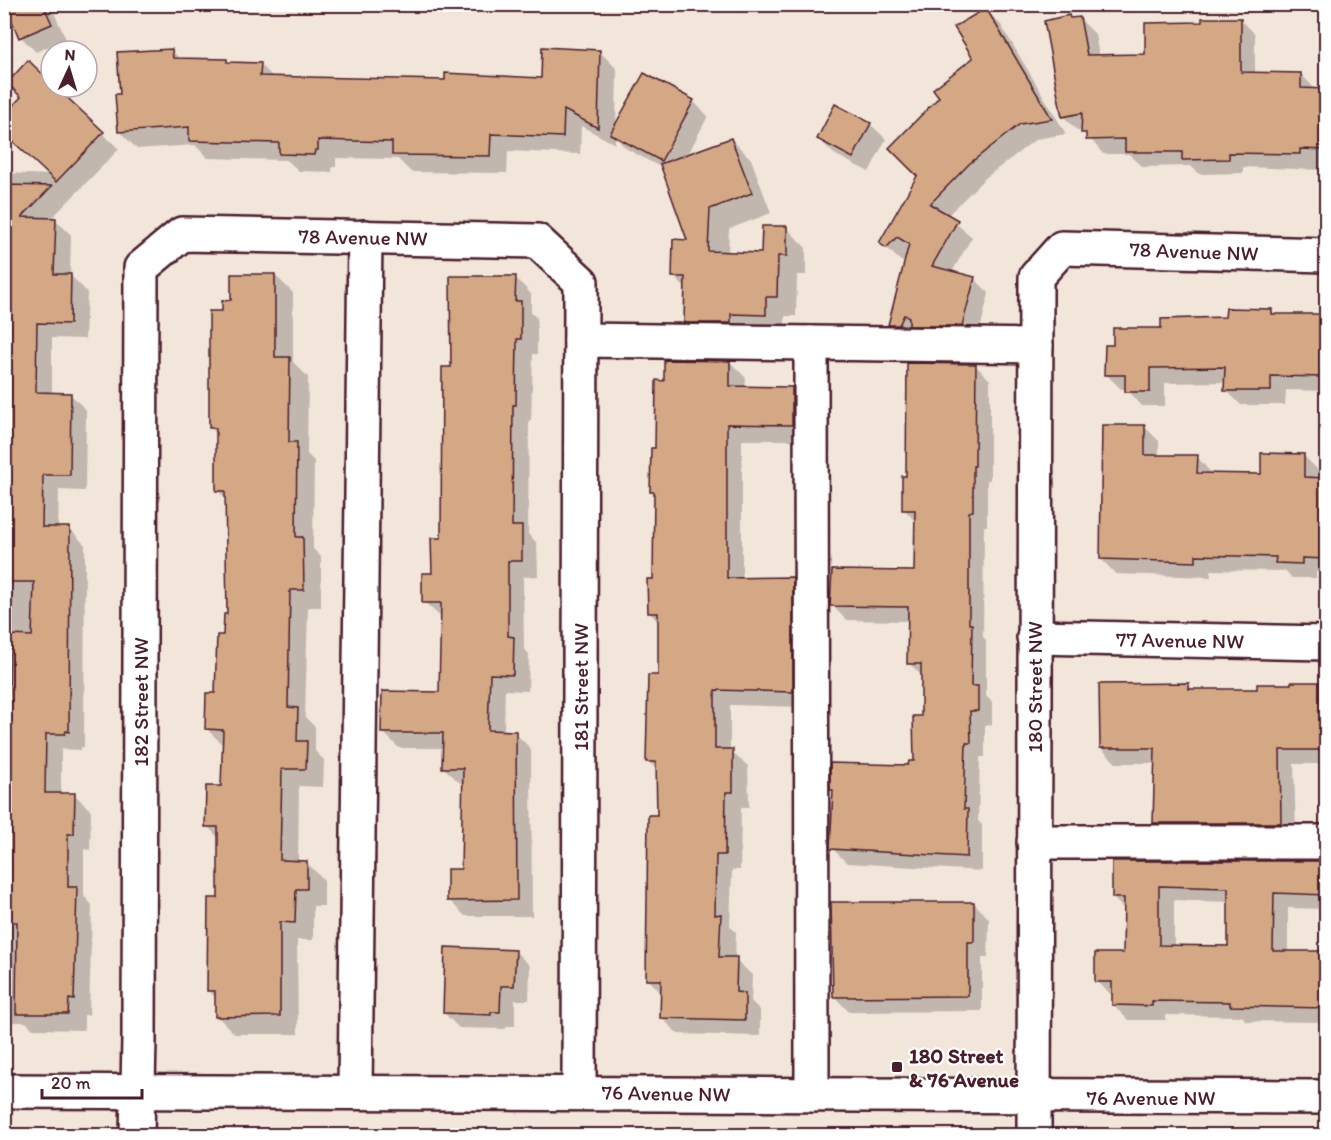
<svg xmlns="http://www.w3.org/2000/svg" width="1331" height="1140" font-family="Itim,sans-serif">
<rect width="100%" height="100%" fill="#f2e5da"/>
<filter id="ink" filterUnits="userSpaceOnUse"><feTurbulence type="fractalNoise" baseFrequency=".0167" numOctaves="2"/><feDisplacementMap in="SourceGraphic" scale="12" xChannelSelector="R" yChannelSelector="G"/><feConvolveMatrix kernelMatrix="1 2 1 2 8 2 1 2 1" color-interpolation-filters="sRGB"/></filter>
<g filter="url(#ink)">
<g fill="#0003" fill-rule="evenodd">
<polygon points="7,4 50,4 66,39 36,52 21,37"/>
<polygon points="986,10 1001,25 1066,134 1036,139 984,179 947,216 972,237 952,272 974,278 989,293 977,341 905,340 890,325 907,258 902,262 881,243 919,176 941,97 975,59"/>
<polygon points="1079,18 1095,34 1099,56 1147,56 1203,24 1240,19 1255,34 1255,74 1301,74 1316,90 1326,91 1326,170 1243,167 1243,173 1199,174 1191,166 1142,167 1129,154 1103,154 1083,130 1078,131 1063,116 1071,20"/>
<polygon points="171,50 181,60 226,60 230,64 260,64 274,78 446,81 543,79 599,51 617,69 616,128 693,101 708,116 687,156 731,139 751,159 771,213 729,229 728,253 763,254 787,228 806,248 806,275 797,275 796,316 785,316 785,334 705,342 685,322 686,289 673,276 690,241 662,168 627,149 615,137 615,144 581,126 580,154 508,151 507,173 411,172 398,159 336,158 336,167 332,167 332,172 299,171 287,160 208,158 195,145 137,149 119,131 122,95"/>
<polygon points="51,84 51,87 54,87 119,149 51,219 55,219 71,235 70,275 87,292 85,339 52,338 52,394 70,394 86,410 85,491 59,490 58,528 69,528 85,545 84,747 81,747 81,750 61,749 61,795 75,795 91,811 90,850 84,849 84,896 92,905 89,1015 84,1015 84,1030 33,1029 26,1022 4,1022 11,617 4,617 4,173 50,175"/>
<polygon points="835,106 870,124 886,139 869,172 834,154 819,139"/>
<polygon points="275,275 293,293 293,362 308,377 307,454 314,461 313,549 321,557 321,607 308,607 305,717 315,727 315,751 324,760 323,787 299,786 298,862 306,862 324,880 324,906 313,906 313,940 297,940 298,1034 235,1034 217,1016 217,999 209,991 219,900 220,839 207,826 223,788 224,746 207,729 217,695 229,616 227,500 217,490 218,435 210,427 224,312 233,301"/>
<polygon points="515,277 531,294 531,313 537,318 537,354 533,354 531,420 529,420 528,534 537,543 538,576 523,577 524,649 529,654 528,691 505,690 504,732 515,733 531,749 532,916 465,916 449,900 462,870 464,783 460,783 443,767 444,748 399,748 383,732 440,694 442,618 424,602 442,540 453,369"/>
<polygon points="1271,310 1276,315 1323,315 1326,319 1326,391 1286,390 1285,405 1241,405 1226,390 1226,382 1165,383 1165,406 1142,406 1127,389 1121,389 1106,374 1114,346 1163,329"/>
<polygon points="730,362 746,378 745,388 792,389 807,405 807,440 742,440 742,579 792,579 808,594 808,707 730,705 730,751 748,766 749,807 741,807 740,870 732,870 730,926 736,932 735,959 752,975 751,1001 760,1010 760,1036 678,1034 662,1018 662,994 648,979 658,816 658,771 648,761 659,676 659,623 649,612 655,580 655,494 652,491 666,382"/>
<polygon points="975,365 990,380 990,480 987,480 987,526 984,526 983,637 986,640 986,696 992,702 992,725 985,725 985,757 980,757 978,821 982,825 982,871 847,863 832,848 835,792 832,789 915,762 922,718 922,676 909,663 909,621 846,620 832,605 832,577 833,572 915,572 916,522 904,509 907,478"/>
<polygon points="1144,426 1159,441 1159,456 1197,457 1212,474 1262,475 1303,455 1318,470 1318,479 1326,479 1326,573 1316,572 1316,578 1292,578 1285,571 1210,570 1211,577 1116,574 1101,559"/>
<polygon points="1292,683 1326,683 1326,764 1294,764 1296,838 1170,838 1155,823 1156,763 1116,763 1101,748 1188,685 1194,690 1259,690 1292,686"/>
<path d="M1113,862H1326V909L1288,908V952L1326,953V1022L1246,1021L1242,1016L1166,1015V1020H1128L1113,1005V996L1096,981L1124,955L1125,910L1113,898ZM1174,900L1230,902L1229,948L1174,947Z"/>
<polygon points="974,903 989,919 988,957 982,957 982,1011 849,1012 834,996"/>
<polygon points="515,951 530,966 529,1000 515,1000 515,1026 506,1026 506,1029 459,1028 444,1013"/>
</g>
<g fill="#d4a885" stroke="#4a1f2b" stroke-width="1.5" fill-rule="evenodd">
<polygon points="5,4 43,4 52,24 19,38"/>
<polygon points="986,8 1052,119 1020,124 969,164 930,204 958,220 932,266 975,277 962,326 909,326 909,317 904,315 899,325 888,325 909,244 897,237 886,248 879,243 917,176 889,148 939,97 933,89 973,58 954,27"/>
<polygon points="1069,15 1070,18 1080,17 1087,55 1145,54 1145,23 1202,22 1202,18 1241,18 1241,72 1301,73 1301,88 1326,89 1326,150 1300,149 1300,154 1229,153 1229,159 1182,160 1182,152 1125,152 1125,139 1086,140 1086,133 1081,133 1082,113 1062,117 1044,21"/>
<polygon points="542,47 600,50 598,128 564,110 563,137 491,134 490,156 392,155 392,142 318,140 318,150 315,150 314,155 279,154 279,143 189,141 189,127 118,132 115,94 120,94 117,52 172,49 173,58 227,59 227,62 261,63 260,76 445,80 445,73 541,78"/>
<polygon points="28,60 51,82 51,87 56,87 104,132 56,182 4,133 4,115 21,97 7,83"/>
<polygon points="644,73 694,100 661,161 610,134"/>
<polygon points="835,104 871,123 853,158 817,139"/>
<polygon points="731,138 752,193 710,209 708,251 761,253 762,226 787,226 787,256 778,256 777,297 766,297 766,315 731,314 731,323 684,323 685,277 672,277 673,239 687,240 660,164"/>
<polygon points="4,185 52,186 22,217 56,218 54,274 71,274 70,324 37,323 36,392 71,393 70,475 43,475 42,527 70,527 69,732 66,731 65,734 46,734 45,793 75,793 74,834 68,834 68,887 77,887 74,1000 69,999 68,1014 16,1014 17,922 4,922 4,695 9,695 10,635 32,636 34,582 4,582"/>
<polygon points="231,274 275,274 275,357 290,357 289,442 297,442 296,537 303,537 304,590 290,590 288,707 298,708 297,741 307,741 306,769 282,769 280,860 307,861 307,889 296,889 295,923 280,922 280,1016 215,1017 215,991 207,991 208,898 218,898 218,827 205,827 206,786 221,786 223,730 205,729 206,693 215,693 217,635 223,635 224,614 227,614 225,491 216,491 216,428 209,428 209,311 222,311 222,301 231,300"/>
<polygon points="450,276 516,276 515,301 521,301 521,339 517,339 516,405 513,405 512,526 522,526 522,561 508,561 508,636 514,637 513,675 490,674 488,730 516,731 517,900 447,901 447,869 461,869 463,768 442,768 443,733 381,733 382,691 439,692 441,603 422,603 422,573 432,573 431,538 441,538 442,367 451,367"/>
<polygon points="1226,308 1272,309 1272,314 1324,314 1326,377 1271,376 1271,391 1224,391 1225,367 1150,368 1150,392 1125,392 1125,375 1104,375 1105,345 1113,345 1113,328 1161,328 1161,319 1225,317"/>
<polygon points="664,360 730,361 730,386 792,387 792,425 727,424 727,578 793,577 793,692 715,690 715,749 733,749 733,792 726,792 725,855 716,855 715,915 721,914 719,957 737,957 736,992 745,993 745,1020 660,1018 661,980 646,980 648,815 657,815 656,762 646,762 648,675 658,675 658,613 648,613 647,579 653,579 654,492 650,492 651,448 655,448 656,380 664,381"/>
<polygon points="907,363 976,364 975,466 973,466 973,511 969,512 969,624 972,624 971,686 978,686 978,711 970,711 971,743 966,743 964,809 968,809 967,857 830,849 833,790 830,790 830,763 908,765 909,761 914,761 913,716 921,716 921,664 907,664 908,607 830,606 832,570 914,571 915,510 902,510 902,476 906,476"/>
<polygon points="1102,425 1145,425 1145,455 1198,455 1197,473 1261,474 1261,453 1304,454 1304,477 1326,478 1326,559 1302,558 1302,564 1275,563 1276,557 1196,555 1196,562 1100,559"/>
<polygon points="1291,682 1326,682 1326,750 1280,750 1281,823 1153,823 1155,748 1100,748 1099,684 1189,683 1189,689 1257,689 1257,684 1291,684"/>
<path d="M1112,861H1326V895L1274,893L1273,951H1326V1008L1230,1006V1002L1152,1001V1006L1112,1005V982H1095V953H1123L1124,898H1112ZM1159,886L1228,888V946L1159,945Z"/>
<polygon points="831,902 974,902 974,942 968,942 968,996 833,997"/>
<polygon points="445,947 516,950 514,986 501,986 500,1012 491,1012 491,1015 443,1013"/>
</g>
<g fill="none" stroke-linecap="round" stroke-linejoin="round">
<g stroke="#4a1f2b" stroke-width="38">
<g id="minor">
<polyline points="581,340 1036,346"/>
<polyline points="811,343 812,1095"/>
<polyline points="1034,637 1326,643"/>
<polyline points="1034,842 1326,842"/>
<polyline points="4,1091 1326,1097"/>
<polyline points="355,1091 365,237"/>
<polyline points="137,1136 139,1039 141,268 182,234 537,241 581,282 579,1093"/>
<polyline points="1034,1136 1036,277 1062,248 1326,255"/>
</g>
</g>
<use href="#minor" stroke="#fff" stroke-width="33"/>
</g>
</g>
<rect fill="#4a1f2b" stroke="#fff" stroke-width="2" x="891" y="1061" width="12" height="12" rx="3"/>
<g text-anchor="middle" dominant-baseline="central" stroke-width="4.5" stroke-linejoin="round" paint-order="stroke">
<g font-size="21" fill="#4a1f2b" stroke="#fff">
<text transform="translate(363 237) rotate(1)">78 Avenue NW</text>
<text transform="translate(1194 251) rotate(2)">78 Avenue NW</text>
<text transform="translate(1180 640) rotate(1)">77 Avenue NW</text>
<text transform="translate(580 687) rotate(-90)">181 Street NW</text>
<text transform="translate(1034 687) rotate(-90)">180 Street NW</text>
<text transform="translate(140 702) rotate(-90)">182 Street NW</text>
<text transform="translate(666 1093) rotate(1)">76 Avenue NW</text>
<text x="1151" y="1097">76 Avenue NW</text>
</g>
<g font-size="21" font-weight="bold" fill="#4a1f2b" stroke="#fff" text-anchor="start">
<text x="909" y="1055">180 Street<tspan x="909" dy="24">&amp; 76 Avenue</tspan></text>
</g>
</g>
<rect width="1331" height="1140" fill="none" stroke="#fff" stroke-width="24"/>
<rect x="12" y="12" width="1307" height="1116" fill="none" stroke="#4a1f2b" stroke-width="2" filter="url(#ink)"/>
<g transform="translate(69 69) rotate(4)"><circle r="28" fill="#ffffff" stroke="#b7a5aa" stroke-width="1.5"/>
<path d="M0-4.5L10 22L0 15L-10 22Z" fill="#4a1f2b"/>
<text y="-9" font-size="16" font-weight="bold" text-anchor="middle" fill="#4a1f2b">N</text>
</g>
<path d="M42 1089v9h100v-9" fill="none" stroke="#4a1f2b" stroke-width="3"/>
<text x="51" y="1089" font-size="18" fill="#4a1f2b" stroke="#ffffff" stroke-width="4.5" paint-order="stroke">20 m</text>
</svg>
